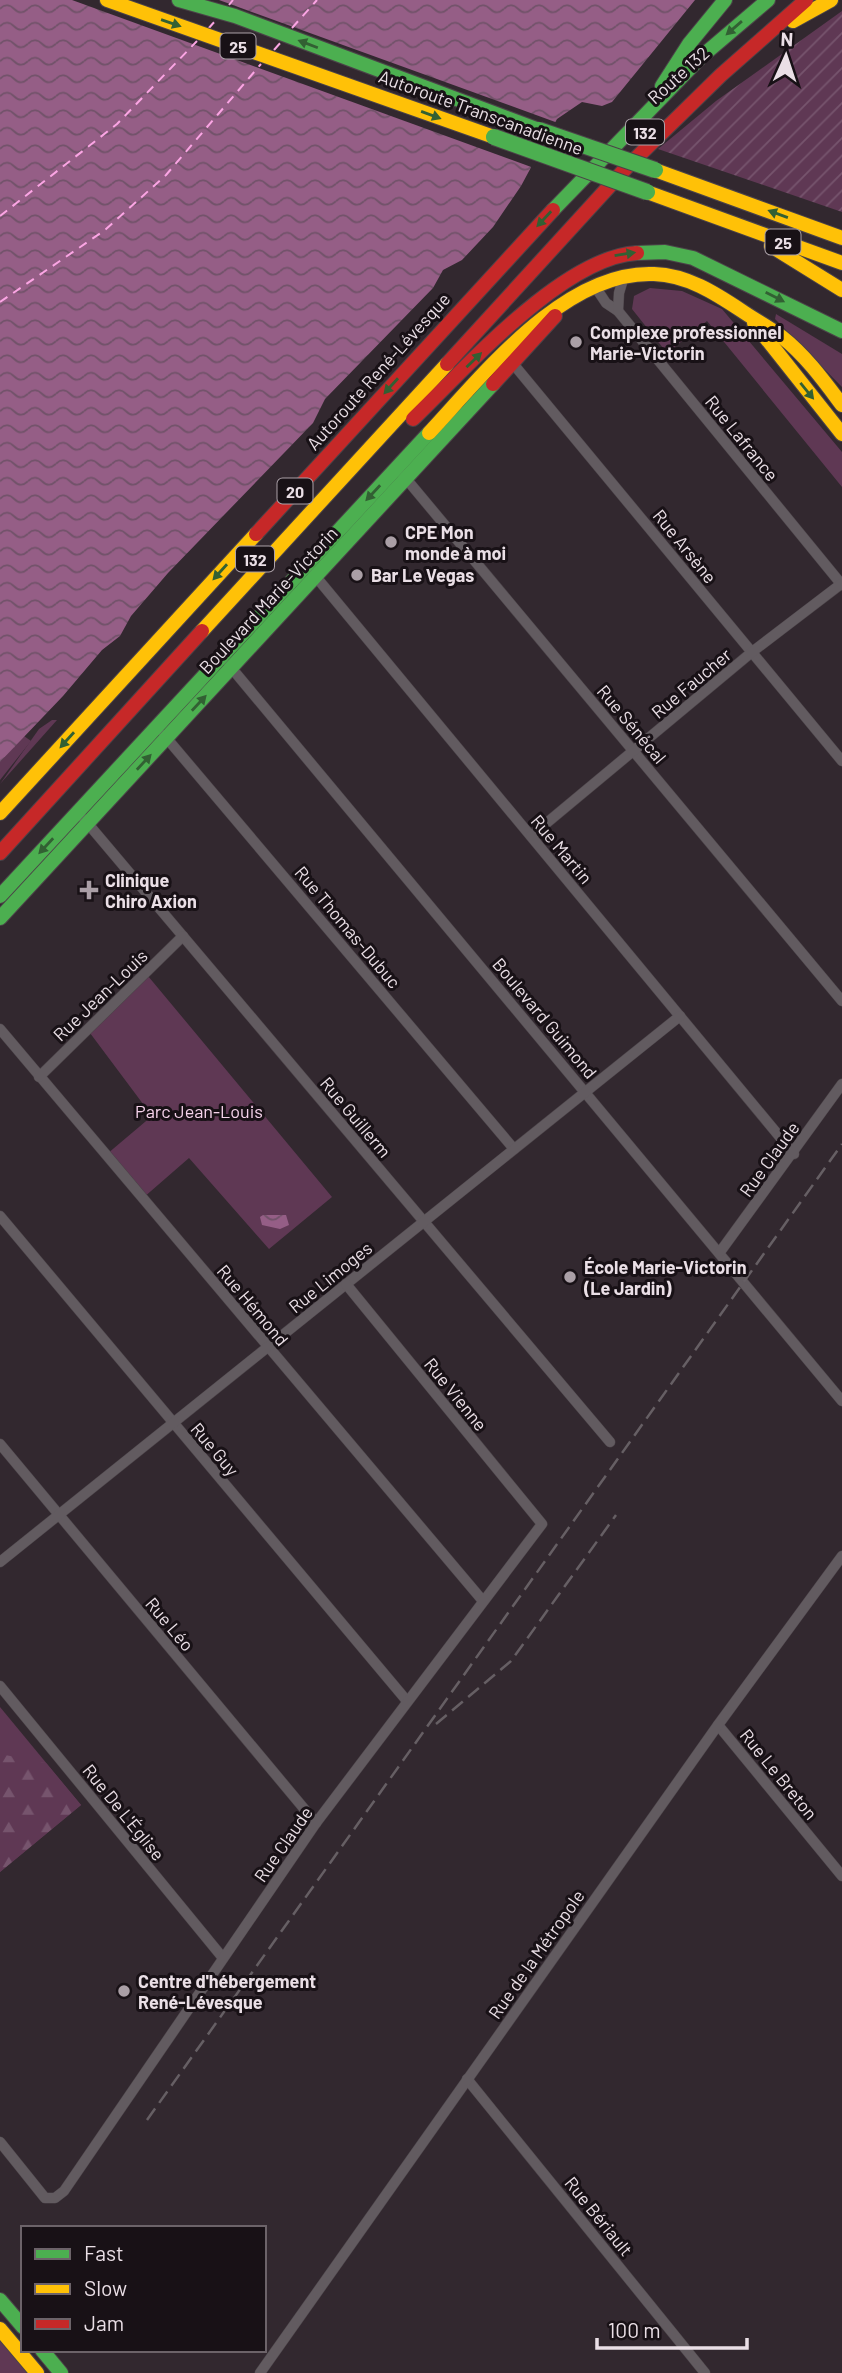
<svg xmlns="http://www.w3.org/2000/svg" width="842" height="2373" font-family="Barlow,sans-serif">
<defs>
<pattern id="forest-firs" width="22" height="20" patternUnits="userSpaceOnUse" patternTransform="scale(1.75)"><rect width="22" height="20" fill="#5f3854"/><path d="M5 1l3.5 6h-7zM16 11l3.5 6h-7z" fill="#76546d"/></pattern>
<pattern id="garden-furrows" width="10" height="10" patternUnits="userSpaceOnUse" patternTransform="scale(1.75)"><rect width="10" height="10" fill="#5f3854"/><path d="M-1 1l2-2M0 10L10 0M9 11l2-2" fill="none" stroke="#76546d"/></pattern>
<pattern id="water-waves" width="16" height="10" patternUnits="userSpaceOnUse" patternTransform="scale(1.75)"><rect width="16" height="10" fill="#955e86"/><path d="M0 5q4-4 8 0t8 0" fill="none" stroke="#715269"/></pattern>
</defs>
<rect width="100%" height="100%" fill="#32282f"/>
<g fill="#5f3854">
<polygon points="650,288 682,291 722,309 842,452 842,487 707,321 667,353 632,309 634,296"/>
<polygon points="776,314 842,354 842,387 775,319"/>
<polygon points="52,720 57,720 0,784 39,729"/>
<polygon points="148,976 332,1197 269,1249 189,1158 143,1198 107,1154 152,1116 90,1033"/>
<polygon points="0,1707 81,1805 0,1872"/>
<polygon points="0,2329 37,2373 0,2373"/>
</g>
<g fill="url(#forest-firs)">
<polygon points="24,736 31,741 0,780 0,762"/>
<polygon points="0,1754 46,1763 81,1805 0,1872"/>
</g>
<polygon fill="url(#garden-furrows)" points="842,11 842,212 658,149 716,101"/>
<g fill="url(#water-waves)">
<polygon points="0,0 695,0 612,102 602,106 582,102 557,119 521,186 493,227 462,260 443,270 433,288 325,399 313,423 168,573 131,616 120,636 102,650 63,696 0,762"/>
<polygon points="263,1215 286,1215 289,1225 280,1229 262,1225 260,1217"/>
</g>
<polygon fill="#32282f" points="72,0 219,0 558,123 534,168"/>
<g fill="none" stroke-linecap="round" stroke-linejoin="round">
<g stroke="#fba5e4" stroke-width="2" stroke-dasharray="9 7" stroke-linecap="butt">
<polyline points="229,5 233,0"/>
<polyline points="292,28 317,0"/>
<polyline points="208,29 216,20"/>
<polyline points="274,50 282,41"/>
<polyline points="0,216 117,124 197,41"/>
<polyline points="0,302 105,230 166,175 261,64"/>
</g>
<g stroke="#4b4348" stroke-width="11">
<g id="street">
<polyline points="594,285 606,303 618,311 842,585"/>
<polyline points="618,311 619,293 624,276"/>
<polyline points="510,360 842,761"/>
<polyline points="403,475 842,1001"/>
<polyline points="312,572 794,1154"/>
<polyline points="229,665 842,1401"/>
<polyline points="164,735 514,1149"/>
<polyline points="84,819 610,1442"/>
<polyline points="531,836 752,652 841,584"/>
<polyline points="0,1029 483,1601"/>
<polyline points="39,1077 183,936"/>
<polyline points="0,1216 407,1701"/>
<polyline points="720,1252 842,1084"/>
<polyline points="0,1444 316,1823"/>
<polyline points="0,1562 680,1016"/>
<polyline points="0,1686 223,1958"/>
<polyline points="718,1725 842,1876"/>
<polyline points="467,2079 705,2373"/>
<polyline points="0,2142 45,2198 55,2198 64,2191 316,1823 542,1524 346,1284"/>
<polyline points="260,2373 718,1725 842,1556"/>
</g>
</g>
<g stroke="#4b4348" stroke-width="16">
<g id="fast">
<polyline points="179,0 235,16 539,130"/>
<polyline points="662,86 689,44 725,0"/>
<polyline points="553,210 701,57 768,0"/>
<polyline points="637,253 665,252 693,258 842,331"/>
<polyline points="0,896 429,433"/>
<polyline points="0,918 493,384"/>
<polyline points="0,2300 23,2327"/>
<polyline points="42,2350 61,2373"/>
</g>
</g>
<g stroke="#4b4348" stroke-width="16">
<g id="slow">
<polyline points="107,0 494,137"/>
<polyline points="793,21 831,0"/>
<polyline points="655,170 842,238"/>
<polyline points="647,192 842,263"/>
<polyline points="771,246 842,290"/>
<polyline points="754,323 842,434"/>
<path d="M429,433C484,374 565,270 654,274C687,275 715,293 742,311C755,320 769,327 782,337C806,356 824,381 842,405"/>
<polyline points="202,631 447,364"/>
<polyline points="0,813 256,534"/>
<polyline points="0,2329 37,2373"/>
</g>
</g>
<g stroke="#4b4348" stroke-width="16">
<g id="jam">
<polyline points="447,364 626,168 721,75 806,0"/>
<polyline points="493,384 555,316"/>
<path d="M413,419C465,369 563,257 637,253"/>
<polyline points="256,534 553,210"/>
<polyline points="0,853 202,631"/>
</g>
</g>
<use href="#street" stroke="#625b60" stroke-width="10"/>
<use href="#fast" stroke="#4caf50" stroke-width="14"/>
<use href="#slow" stroke="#ffc107" stroke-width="14"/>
<use href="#jam" stroke="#c62828" stroke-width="14"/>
<g stroke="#665f64" stroke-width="2.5" stroke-dasharray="14 7" stroke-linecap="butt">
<polyline points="436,1724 511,1661 616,1515"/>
<polyline points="147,2120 842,1144"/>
</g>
<g stroke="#4b4348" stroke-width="18" stroke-linecap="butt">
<g id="fast-bridge">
<polyline points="539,130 655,170"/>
<polyline points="494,137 647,192"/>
</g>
</g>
<use href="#fast-bridge" stroke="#4caf50" stroke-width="16"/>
</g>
<defs><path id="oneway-solid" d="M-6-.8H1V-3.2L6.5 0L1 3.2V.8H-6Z" transform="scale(1.75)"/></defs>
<g fill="#326033">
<use href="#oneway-solid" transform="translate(171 23) rotate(19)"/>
<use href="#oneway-solid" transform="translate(734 28) rotate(139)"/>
<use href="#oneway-solid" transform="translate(308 44) rotate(-159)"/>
<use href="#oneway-solid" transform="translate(431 115) rotate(20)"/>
<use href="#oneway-solid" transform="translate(778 214) rotate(-160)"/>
<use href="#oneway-solid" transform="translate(544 219) rotate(133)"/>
<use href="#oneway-solid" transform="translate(625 254) rotate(-9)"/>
<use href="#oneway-solid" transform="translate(775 297) rotate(27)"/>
<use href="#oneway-solid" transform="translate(474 360) rotate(-44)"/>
<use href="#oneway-solid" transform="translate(391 386) rotate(132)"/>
<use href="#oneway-solid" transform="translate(807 391) rotate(51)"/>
<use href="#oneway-solid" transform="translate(373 493) rotate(133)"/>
<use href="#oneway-solid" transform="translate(220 572) rotate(132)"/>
<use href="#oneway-solid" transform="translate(199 703) rotate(-47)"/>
<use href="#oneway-solid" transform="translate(67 740) rotate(132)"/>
<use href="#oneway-solid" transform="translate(144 762) rotate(-47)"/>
<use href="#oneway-solid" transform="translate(46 846) rotate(133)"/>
</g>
<g fill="#aa9fa6" stroke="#181116" stroke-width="2.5">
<circle cx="576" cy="342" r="7"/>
<circle cx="391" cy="542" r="7"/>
<circle cx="357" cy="575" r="7"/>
<path d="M85.5 879.5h7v7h7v7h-7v7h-7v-7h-7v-7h7z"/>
<circle cx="570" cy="1277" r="7"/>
<circle cx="124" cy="1991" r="7"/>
</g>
<g text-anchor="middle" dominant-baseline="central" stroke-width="6" stroke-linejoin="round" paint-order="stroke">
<g fill="#181116" stroke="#aba1a8" stroke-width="2">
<rect x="220.5" y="33.5" width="35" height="25" rx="5"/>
<rect x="626" y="119.5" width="38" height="25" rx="5"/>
<rect x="765.5" y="229.5" width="35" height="25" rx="5"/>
<rect x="277.5" y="478.5" width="35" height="25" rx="5"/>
<rect x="236" y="546.5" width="38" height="25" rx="5"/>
</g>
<g font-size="16" font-weight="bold" fill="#eadfe6">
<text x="238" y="46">25</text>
<text x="645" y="132">132</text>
<text x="783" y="242">25</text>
<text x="295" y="491">20</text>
<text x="255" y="559">132</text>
</g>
<g font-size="18" fill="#eadfe6" stroke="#181116">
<text transform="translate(678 75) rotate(-42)">Route 132</text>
<text transform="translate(481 112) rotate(20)">Autoroute Transcanadienne</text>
<text transform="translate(378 371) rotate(-48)">Autoroute René-Lévesque</text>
<text transform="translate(742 438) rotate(51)">Rue Lafrance</text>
<text transform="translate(685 546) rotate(51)">Rue Arsène</text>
<text transform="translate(268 600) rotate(-47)">Boulevard Marie-Victorin</text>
<text transform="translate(691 683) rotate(-40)">Rue Faucher</text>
<text transform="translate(632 724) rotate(50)">Rue Sénécal</text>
<text transform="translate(562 849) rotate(50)">Rue Martin</text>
<text transform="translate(348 927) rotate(50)">Rue Thomas-Dubuc</text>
<text transform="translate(100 995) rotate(-44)">Rue Jean-Louis</text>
<text transform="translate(545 1018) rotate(50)">Boulevard Guimond</text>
<text transform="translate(356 1117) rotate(50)">Rue Guillerm</text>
<text transform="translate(769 1159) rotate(-54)">Rue Claude</text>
<text transform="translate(330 1277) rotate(-39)">Rue Limoges</text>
<text transform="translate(253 1305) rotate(50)">Rue Hémond</text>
<text transform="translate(456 1394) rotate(51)">Rue Vienne</text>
<text transform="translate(215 1449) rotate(50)">Rue Guy</text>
<text transform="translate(170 1624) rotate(50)">Rue Léo</text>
<text transform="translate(779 1774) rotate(51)">Rue Le Breton</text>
<text transform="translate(124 1812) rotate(51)">Rue De L'Église</text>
<text transform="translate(283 1844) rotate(-55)">Rue Claude</text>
<text transform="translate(536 1954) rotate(-55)">Rue de la Métropole</text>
<text transform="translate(599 2216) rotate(51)">Rue Bériault</text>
</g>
<g font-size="18" font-weight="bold" fill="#eadfe6" stroke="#181116" text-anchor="start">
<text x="590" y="332">Complexe professionnel<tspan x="590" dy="21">Marie-Victorin</tspan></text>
<text x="405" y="532">CPE Mon<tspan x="405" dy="21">monde à moi</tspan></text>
<text x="371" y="575">Bar Le Vegas</text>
<text x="105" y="880">Clinique<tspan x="105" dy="21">Chiro Axion</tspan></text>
<text x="584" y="1267">École Marie-Victorin<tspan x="584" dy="21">(Le Jardin)</tspan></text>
<text x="138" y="1981">Centre d'hébergement<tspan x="138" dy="21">René-Lévesque</tspan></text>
</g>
<g font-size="18" fill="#f6d3eb" stroke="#181116">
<text x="199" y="1111">Parc Jean-Louis</text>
</g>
</g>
<rect x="21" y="2226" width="245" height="126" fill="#181116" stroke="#6c6369" stroke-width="2"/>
<rect x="35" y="2249" width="35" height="10" fill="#4caf50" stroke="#6c6369" stroke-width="2"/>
<text x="84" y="2261" font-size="21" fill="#eadfe6">Fast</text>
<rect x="35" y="2284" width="35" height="10" fill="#ffc107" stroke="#6c6369" stroke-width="2"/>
<text x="84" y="2296" font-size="21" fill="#eadfe6">Slow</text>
<rect x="35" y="2319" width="35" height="10" fill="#c62828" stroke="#6c6369" stroke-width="2"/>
<text x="84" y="2331" font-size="21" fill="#eadfe6">Jam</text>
<g transform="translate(786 56) rotate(3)" stroke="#181116" stroke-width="5" paint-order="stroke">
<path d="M0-5L12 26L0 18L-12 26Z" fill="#eadfe6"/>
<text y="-10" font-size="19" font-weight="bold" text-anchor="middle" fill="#eadfe6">N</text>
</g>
<path d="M597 2338v10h150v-10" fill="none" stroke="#eadfe6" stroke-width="3.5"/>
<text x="608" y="2338" font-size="21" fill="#eadfe6" stroke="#181116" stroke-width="5" paint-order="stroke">100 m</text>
</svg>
